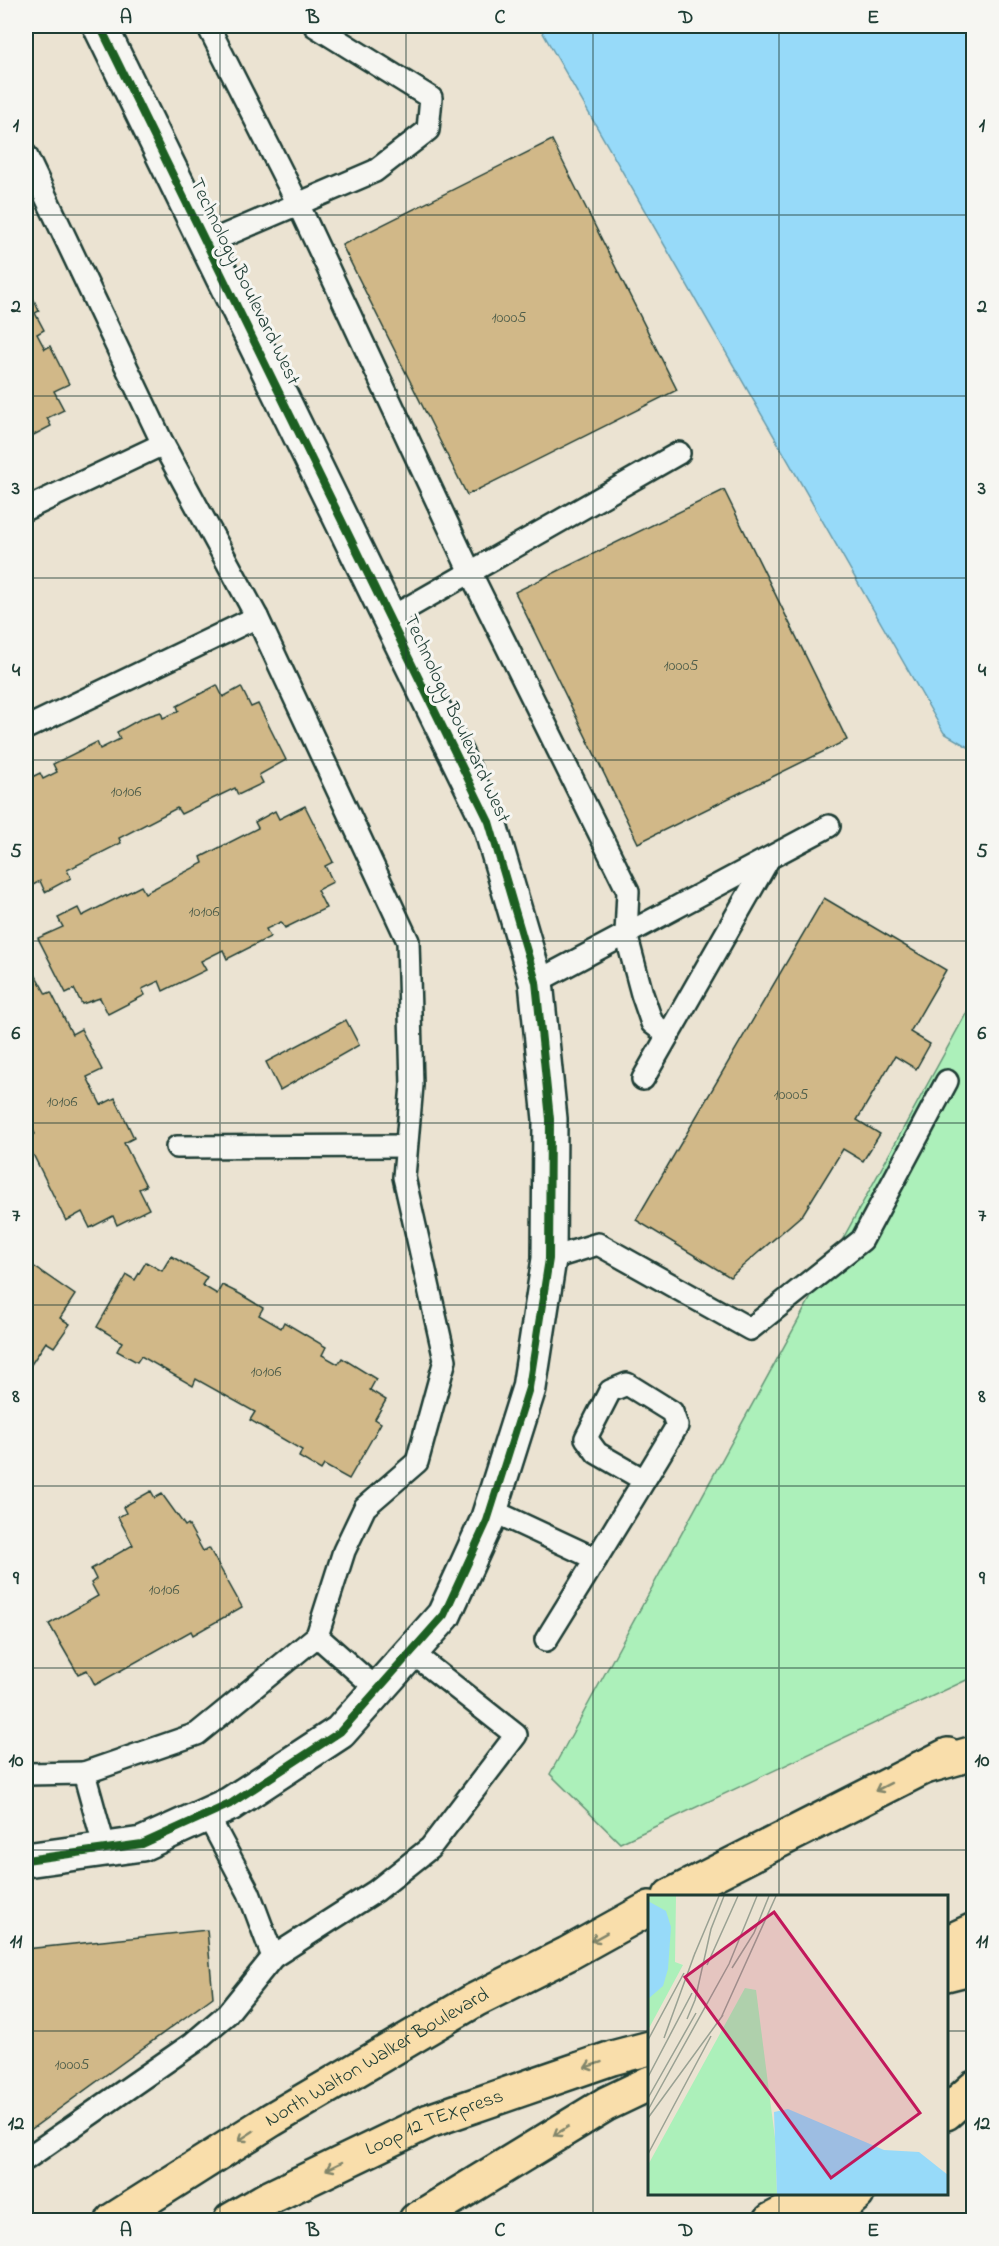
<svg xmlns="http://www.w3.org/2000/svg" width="999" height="2246" font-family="'Indie Flower',sans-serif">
<rect width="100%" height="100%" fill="#ebe3d2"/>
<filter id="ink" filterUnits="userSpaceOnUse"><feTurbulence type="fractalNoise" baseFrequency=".0167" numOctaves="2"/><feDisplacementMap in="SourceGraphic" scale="12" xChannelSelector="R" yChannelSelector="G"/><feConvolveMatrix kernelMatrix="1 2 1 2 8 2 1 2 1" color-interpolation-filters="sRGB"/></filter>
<g filter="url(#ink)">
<polygon fill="#acf0ba" stroke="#669677" stroke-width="1.5" points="973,1001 973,1677 620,1843 550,1774"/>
<polygon fill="#97daf9" stroke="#679baa" stroke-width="1.5" points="539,26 973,26 973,750 944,733"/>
<g fill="#d1b888" stroke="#1f3d34" stroke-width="1.5">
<polygon points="552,140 677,390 467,495 342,245"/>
<polygon points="27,285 39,311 35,313 44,330 37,334 45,349 50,346 69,384 54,391 64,410 47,418 51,426 26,439"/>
<polygon points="724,490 847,740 638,843 515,592"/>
<polygon points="217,685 223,697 241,687 251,707 258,704 286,760 259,775 263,783 238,795 235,788 181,814 177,808 119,838 121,843 67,870 71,878 45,892 40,881 26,889 26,780 40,773 43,779 57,772 53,764 97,742 100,749 120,739 117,732 142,718 161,712 163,718 179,711 177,706"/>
<polygon points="305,806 333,862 325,866 333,882 317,890 326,908 285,928 281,922 266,929 270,937 227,959 223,950 201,961 206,970 163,991 159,981 142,989 145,995 108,1014 100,998 82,1004 74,989 66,993 38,938 63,927 58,918 78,908 82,916 141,886 145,893 203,863 201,857 258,828 255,822 275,811 279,819"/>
<polygon points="824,898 946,970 910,1032 930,1044 916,1069 895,1056 857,1120 880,1134 863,1161 843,1149 803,1214 730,1277 636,1220"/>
<polygon points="36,976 46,994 51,992 72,1034 81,1029 102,1070 87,1077 101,1105 115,1098 134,1138 124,1143 146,1186 139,1189 149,1209 117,1225 113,1216 90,1228 82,1212 66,1221 26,1140 35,1134 26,1115 26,982"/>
<polygon points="346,1020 359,1045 280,1090 266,1062"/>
<polygon points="171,1256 207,1277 202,1285 217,1294 222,1285 240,1294 263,1308 259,1315 281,1328 284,1322 326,1347 322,1355 338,1364 342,1358 376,1379 370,1390 386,1400 375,1419 381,1423 349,1479 324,1465 321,1470 299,1457 302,1450 250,1420 255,1412 196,1379 193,1386 141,1356 137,1362 117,1351 122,1342 97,1327 127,1275 135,1280 146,1262 162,1271"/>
<polygon points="26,1261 75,1295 60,1318 70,1324 54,1347 46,1342 26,1372"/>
<polygon points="151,1491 155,1498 162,1494 185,1526 188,1524 203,1551 209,1548 242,1607 193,1635 191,1631 95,1685 87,1670 78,1674 49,1624 98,1596 91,1583 96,1579 91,1569 133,1545 118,1517 126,1513 123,1507"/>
<polygon points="207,1930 213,1997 26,2133 26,1949"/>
</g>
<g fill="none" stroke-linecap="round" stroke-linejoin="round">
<g stroke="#1f3d34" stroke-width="26">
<g id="lane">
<polyline points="208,26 298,204 470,572 628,891 626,934 642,994 652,1023 668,1035"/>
<polyline points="26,155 163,444 257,617 26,728"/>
<polyline points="207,243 375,171 428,130 431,98 315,26"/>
<polyline points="26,509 163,444"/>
<polyline points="257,617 408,941 412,1085 404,1177 445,1360 417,1462 365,1507 344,1551 317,1636"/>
<polyline points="390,618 679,453"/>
<polyline points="536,982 829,826"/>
<polyline points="643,1079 768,860"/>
<polyline points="177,1147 406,1146"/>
<polyline points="549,1259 598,1244 750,1329 862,1240 947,1081"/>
<polyline points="491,1510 596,1559"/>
<path d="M546,1640C590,1569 634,1498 677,1426L672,1412L627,1384L610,1391L586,1438L597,1453L644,1480"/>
<polyline points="84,1773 197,1734 317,1636 378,1690"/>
<polyline points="26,1774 84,1773 105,1849"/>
<polyline points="273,1957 376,1891 430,1848 516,1735 411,1652"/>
<polyline points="26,2159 193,2043 227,2014 273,1957 249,1893 207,1814"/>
</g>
</g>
<g stroke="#1f3d34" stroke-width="38">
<polyline id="street" points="26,1860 142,1844 230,1804 340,1732 444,1615 487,1521 529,1388 549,1259 550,1119 536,982 489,822 100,26"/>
</g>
<g stroke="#1f3d34" stroke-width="38">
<g id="primary">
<polyline points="670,1896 948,1755"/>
<path id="s1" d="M113,2220L271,2120L475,2000L567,1954L650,1908"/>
</g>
</g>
<g stroke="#1f3d34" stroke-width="38">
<g id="highway">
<polyline points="921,1768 974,1753"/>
<polyline points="946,1943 974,1930"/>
<polyline points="946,1974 974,1967"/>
<polyline points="946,2113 974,2088"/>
<path id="s2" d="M231,2220L267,2199L429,2121L612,2058L650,2048"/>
<polyline points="416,2220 606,2104 650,2083"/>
<polyline points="771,2220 821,2194"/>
<polyline points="827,2220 857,2194"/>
</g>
</g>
<use href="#lane" stroke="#f6f6f2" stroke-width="21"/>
<use href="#street" stroke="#f6f6f2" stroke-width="33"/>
<use href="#primary" stroke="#f9deab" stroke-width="33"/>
<use href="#highway" stroke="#f9deab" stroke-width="33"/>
<g stroke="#f6f6f2" stroke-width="11">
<polyline id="cycleway" points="26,1860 142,1844 230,1804 340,1732 444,1615 487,1521 529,1388 549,1259 550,1119 536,982 489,822 100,26"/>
</g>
<use href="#cycleway" stroke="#1b5e20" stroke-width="8"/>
</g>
<defs><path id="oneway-shaft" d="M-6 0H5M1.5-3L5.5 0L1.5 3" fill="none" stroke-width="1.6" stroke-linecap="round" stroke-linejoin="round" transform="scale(1.5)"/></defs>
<g stroke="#81856a">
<use href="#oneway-shaft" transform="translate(883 1787) rotate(153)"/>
<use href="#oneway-shaft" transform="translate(599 1937) rotate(151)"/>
<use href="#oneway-shaft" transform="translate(593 2065) rotate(161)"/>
<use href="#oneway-shaft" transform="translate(561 2131) rotate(148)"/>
<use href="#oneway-shaft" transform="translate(246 2136) rotate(147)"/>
<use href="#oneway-shaft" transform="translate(334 2166) rotate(154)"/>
</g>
</g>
<path fill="none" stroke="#1f3d34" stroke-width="1.5" stroke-opacity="0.55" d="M220,26V2220M406,26V2220M593,26V2220M779,26V1896M26,215H974M26,396H974M26,578H974M26,760H974M26,941H974M26,1123H974M26,1305H974M26,1486H974M26,1668H974M26,1850H974M26,2031H650M946,2031H974M779,2194V2220"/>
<g text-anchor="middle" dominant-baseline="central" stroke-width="6" stroke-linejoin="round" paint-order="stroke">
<g font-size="16" fill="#4c5c49">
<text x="509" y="318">10005</text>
<text x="681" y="666">10005</text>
<text x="126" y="792">10106</text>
<text x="204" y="912">10106</text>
<text x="791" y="1095">10005</text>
<text x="62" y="1102">10106</text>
<text x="266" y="1372">10106</text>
<text x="164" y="1590">10106</text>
<text x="72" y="2065">10005</text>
</g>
<g font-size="20" fill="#1f3d34" stroke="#f6f6f2">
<text transform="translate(244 282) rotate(64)">Technology Boulevard West</text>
<text transform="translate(456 719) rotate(65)">Technology Boulevard West</text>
<text stroke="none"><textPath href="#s1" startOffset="310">North Walton Walker Boulevard</textPath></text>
<text stroke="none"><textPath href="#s2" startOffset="226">Loop 12 TEXpress</textPath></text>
</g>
</g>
<g transform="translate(648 1895)">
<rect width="300" height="300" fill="#ebe3d2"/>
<path d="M0,1H28L27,67L35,70L0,135ZM97,93L108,95L127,243L129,299H0V270Z" fill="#acf0ba"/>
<path d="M0,6L18,16L23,32L20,74L15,91L0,104ZM140,214L236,255L271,257L300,280V299H129L126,217Z" fill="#97daf9"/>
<path fill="none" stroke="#99a193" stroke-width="1.5" d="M45,63L71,1M59,70L90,1M84,73L106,38L121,1M73,123L128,1M39,124L47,105L63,34L76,1M16,143L47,58M0,145L36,78M0,182L44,98M0,203L48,118M0,215L81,69L109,1M0,223L75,120M0,259L63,141"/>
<path fill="#c2185b" fill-opacity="0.15" stroke="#c2185b" stroke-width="3" d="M126,17L272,218L183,283L37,82Z"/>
<rect width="300" height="300" fill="none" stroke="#1f3d34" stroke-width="3"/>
</g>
<rect width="999" height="2246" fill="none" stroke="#f6f6f2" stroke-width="66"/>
<rect x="33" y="33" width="933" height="2180" fill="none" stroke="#1f3d34" stroke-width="2"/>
<g font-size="20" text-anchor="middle" font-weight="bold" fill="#1f3d34">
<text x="126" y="23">A</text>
<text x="313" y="23">B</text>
<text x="500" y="23">C</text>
<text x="686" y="23">D</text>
<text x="873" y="23">E</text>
<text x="16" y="131">1</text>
<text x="982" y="131">1</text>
<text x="16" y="312">2</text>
<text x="982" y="312">2</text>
<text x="16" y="494">3</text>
<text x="982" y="494">3</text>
<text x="16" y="676">4</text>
<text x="982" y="676">4</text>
<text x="16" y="857">5</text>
<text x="982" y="857">5</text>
<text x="16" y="1039">6</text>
<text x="982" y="1039">6</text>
<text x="16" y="1221">7</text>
<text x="982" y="1221">7</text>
<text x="16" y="1402">8</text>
<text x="982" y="1402">8</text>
<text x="16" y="1584">9</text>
<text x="982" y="1584">9</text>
<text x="16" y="1766">10</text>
<text x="982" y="1766">10</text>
<text x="16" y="1947">11</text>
<text x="982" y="1947">11</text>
<text x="16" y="2129">12</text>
<text x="982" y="2129">12</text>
<text x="126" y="2236">A</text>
<text x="313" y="2236">B</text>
<text x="500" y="2236">C</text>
<text x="686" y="2236">D</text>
<text x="873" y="2236">E</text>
</g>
</svg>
